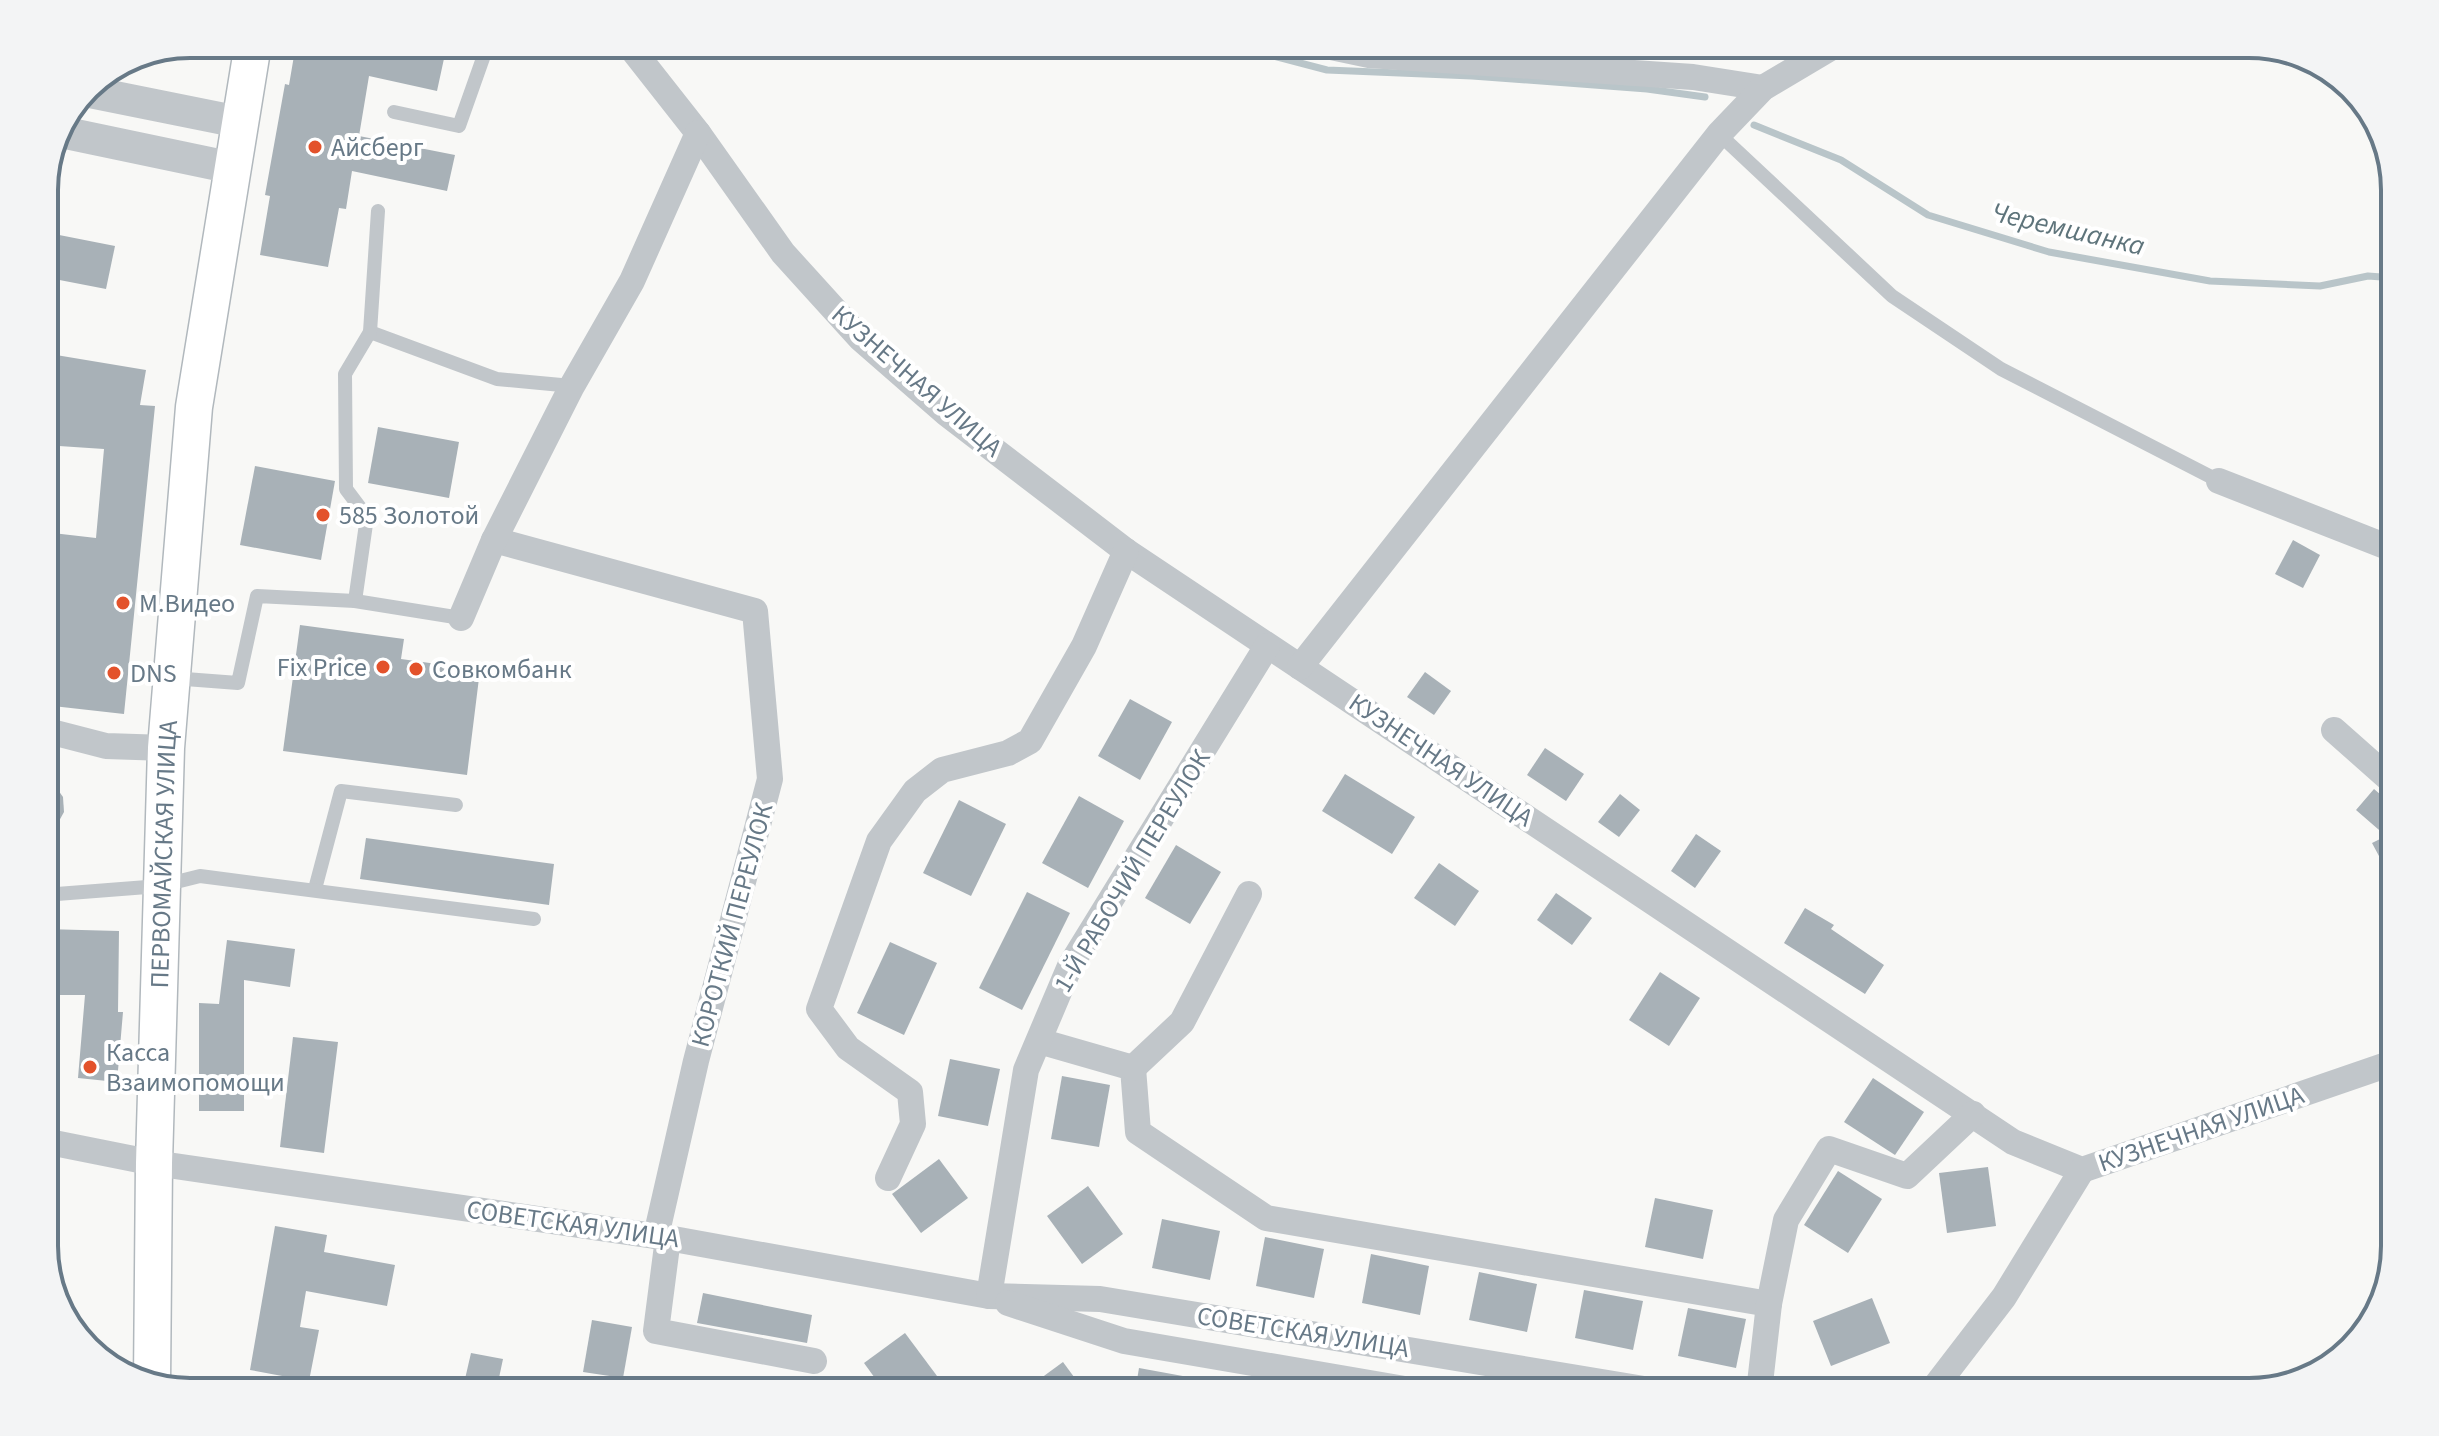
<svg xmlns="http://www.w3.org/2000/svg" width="2439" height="1436" font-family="'Source Sans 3',sans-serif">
<rect width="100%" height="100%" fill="#f8f8f6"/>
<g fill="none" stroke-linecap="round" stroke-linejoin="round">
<g stroke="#b9c5c9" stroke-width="7">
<polyline points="1228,44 1327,70 1472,76 1647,89 1705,97"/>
<polyline points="1754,125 1841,160 1928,215 2049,252 2210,281 2320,286 2368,276 2395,278"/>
</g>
</g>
<g fill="#a8b1b7">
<polygon points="296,44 399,44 445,54 437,91 369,76 359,136 455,155 447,191 352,171 346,209 339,208 328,267 260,255 270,196 265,195 285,84 289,85"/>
<polygon points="44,232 115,246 106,289 44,277"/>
<polygon points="44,353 146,370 140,405 155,406 124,714 44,705 44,532 96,538 104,449 44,445"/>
<polygon points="378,427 459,442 449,498 368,483"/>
<polygon points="255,466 335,481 321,560 240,545"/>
<polygon points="2293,540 2320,555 2303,588 2275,574"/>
<polygon points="300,625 404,639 401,659 480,670 467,775 283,751"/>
<polygon points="1425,672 1451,691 1434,715 1407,697"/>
<polygon points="1130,699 1172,722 1140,780 1098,756"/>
<polygon points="1545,748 1584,774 1566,801 1527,775"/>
<polygon points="44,770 63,797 64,812 44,848"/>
<polygon points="1345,774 1415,817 1392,854 1322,811"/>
<polygon points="2374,789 2395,807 2395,886 2372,843 2386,836 2356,810"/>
<polygon points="1620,794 1640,810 1619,837 1598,822"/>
<polygon points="1079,796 1124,821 1088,888 1042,863"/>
<polygon points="959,800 1006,824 971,896 923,873"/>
<polygon points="1696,834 1721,851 1695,888 1671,871"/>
<polygon points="366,838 554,864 549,905 360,879"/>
<polygon points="1176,845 1221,872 1190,924 1145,898"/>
<polygon points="1439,863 1479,891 1455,926 1414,898"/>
<polygon points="1027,892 1070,913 1022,1010 979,988"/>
<polygon points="1556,893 1592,918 1572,945 1537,920"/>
<polygon points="1805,908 1834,925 1831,929 1884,965 1865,994 1784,943"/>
<polygon points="44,929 119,931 118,1012 123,1012 117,1082 78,1078 85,995 44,995"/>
<polygon points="227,940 295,949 290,987 244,980 244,1111 199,1111 199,1003 219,1004"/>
<polygon points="890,942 937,963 904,1035 857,1013"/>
<polygon points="1660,972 1700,998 1669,1046 1629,1020"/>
<polygon points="293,1037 338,1042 324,1153 280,1147"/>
<polygon points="950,1059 1000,1069 988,1126 938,1116"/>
<polygon points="1062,1076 1110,1085 1099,1147 1051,1139"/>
<polygon points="1873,1078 1924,1112 1895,1155 1844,1122"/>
<polygon points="939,1159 968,1198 921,1233 892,1194"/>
<polygon points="1988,1167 1996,1226 1947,1233 1939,1173"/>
<polygon points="1838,1171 1882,1199 1848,1253 1804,1225"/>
<polygon points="1088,1186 1123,1234 1082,1264 1047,1216"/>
<polygon points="1655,1198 1713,1210 1703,1259 1645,1247"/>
<polygon points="1162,1219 1220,1231 1210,1280 1152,1268"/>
<polygon points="275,1226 327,1235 324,1252 395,1265 387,1306 306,1291 300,1327 319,1330 309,1381 250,1370"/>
<polygon points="1265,1237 1324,1249 1314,1298 1256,1286"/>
<polygon points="1371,1254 1429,1266 1420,1315 1362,1303"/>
<polygon points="1479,1272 1537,1284 1527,1332 1469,1320"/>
<polygon points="1584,1290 1643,1301 1633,1350 1575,1338"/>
<polygon points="703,1293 812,1315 807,1343 697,1323"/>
<polygon points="1872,1298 1890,1343 1831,1366 1813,1321"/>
<polygon points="1688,1308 1746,1319 1736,1368 1678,1356"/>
<polygon points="592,1320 632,1327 623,1378 583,1372"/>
<polygon points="905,1333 940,1380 924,1392 885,1392 864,1363"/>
<polygon points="471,1353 503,1359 496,1392 462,1392"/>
<polygon points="1063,1362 1085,1392 1022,1392"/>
<polygon points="1139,1368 1221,1383 1220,1392 1135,1392"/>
</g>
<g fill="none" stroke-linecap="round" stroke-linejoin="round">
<g stroke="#b1b8bd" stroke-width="39">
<g id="secondary">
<path id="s1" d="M152,1382L154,1163L166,748L194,407L253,44"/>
</g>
</g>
<g stroke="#c1c6ca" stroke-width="14">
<polyline points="394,112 459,126 488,44"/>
<polyline points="1719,134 1892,296 2001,369 2219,481"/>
<polyline points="370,332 497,379 572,386"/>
<polyline points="355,601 367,517 346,489 345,374 370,332 378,211"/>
<polyline points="172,678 238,683 257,596 355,601 461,618"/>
<polyline points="315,889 341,791 456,805"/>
<polyline points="44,895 160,886 200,876 534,919"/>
</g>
<g stroke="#c1c6ca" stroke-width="26">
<polyline points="628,44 698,133 783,253 861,339 947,414 1126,551 2013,1142 2082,1170 2395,1062"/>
<polyline points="1317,44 1369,55 1693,77 1763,88"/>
<polyline points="2219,481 2395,550"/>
<polyline points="494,540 755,611 770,779 696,1061 656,1236"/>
<polyline points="461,618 494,540 572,386 632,281 698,133"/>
<polyline points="1300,667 1719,134 1763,88 1837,44"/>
<polyline points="44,730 106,746 166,748"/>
<polyline points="2334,730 2395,784"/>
<polyline points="1039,1041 1133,1068 1138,1132 1266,1218 1769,1304"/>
<polyline points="1133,1068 1182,1022 1249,894"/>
<polyline points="44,1141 154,1163 668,1238 989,1296 1100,1299 1662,1392"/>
<polyline points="888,1178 913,1124 910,1092 848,1048 819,1009 879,841 915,791 942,770 1008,753 1030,741 1084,646 1126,551"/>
<polyline points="668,1238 656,1331 814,1361"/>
<polyline points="989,1296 1026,1070 1070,966 1267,646"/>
<polyline points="1008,1303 1124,1341 1422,1392"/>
<polyline points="1759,1392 1769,1304 1786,1220 1829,1149 1907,1176 1973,1114"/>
<polyline points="1931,1392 2004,1297 2082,1170"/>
</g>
<g stroke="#c1c6ca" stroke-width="32">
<polyline points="85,91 239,122"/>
<polyline points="66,133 233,168"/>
</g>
<use href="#secondary" stroke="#fff" stroke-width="36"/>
</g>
<g fill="#e3522b" stroke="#fff" stroke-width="3">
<circle cx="315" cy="147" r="8"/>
<circle cx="323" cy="515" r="8"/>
<circle cx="123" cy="603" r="8"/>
<circle cx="383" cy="667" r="8"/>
<circle cx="416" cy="669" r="8"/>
<circle cx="114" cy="673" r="8"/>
<circle cx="90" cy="1067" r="8"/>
</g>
<g text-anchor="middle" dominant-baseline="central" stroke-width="8" stroke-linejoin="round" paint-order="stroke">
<g font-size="26" fill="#677987" stroke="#fff" text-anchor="start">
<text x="331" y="147">Айсберг</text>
<text x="339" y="515">585 Золотой</text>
<text x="139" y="603">М.Видео</text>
<text x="367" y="667" text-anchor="end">Fix Price</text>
<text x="432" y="669">Совкомбанк</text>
<text x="130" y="673">DNS</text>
<text x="106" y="1052">Касса<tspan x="106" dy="30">Взаимопомощи</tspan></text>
</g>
<g font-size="26" fill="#677987" stroke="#fff">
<text transform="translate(917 381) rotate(41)">КУЗНЕЧНАЯ УЛИЦА</text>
<text transform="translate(1441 760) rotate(34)">КУЗНЕЧНАЯ УЛИЦА</text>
<text stroke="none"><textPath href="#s1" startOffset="528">ПЕРВОМАЙСКАЯ УЛИЦА</textPath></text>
<text transform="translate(1132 871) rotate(-59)">1-Й РАБОЧИЙ ПЕРЕУЛОК</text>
<text transform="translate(732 925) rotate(-75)">КОРОТКИЙ ПЕРЕУЛОК</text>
<text transform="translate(2201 1129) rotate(-19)">КУЗНЕЧНАЯ УЛИЦА</text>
<text transform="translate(573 1224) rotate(8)">СОВЕТСКАЯ УЛИЦА</text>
<text transform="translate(1303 1332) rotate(9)">СОВЕТСКАЯ УЛИЦА</text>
</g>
<g font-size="28" font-style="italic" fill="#5e747b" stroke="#fff">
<text transform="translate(2068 229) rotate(13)">Черемшанка</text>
</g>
</g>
<path d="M0 0H2439V1436H0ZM190 58H2249A132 132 0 0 1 2381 190V1246A132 132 0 0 1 2249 1378H190A132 132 0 0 1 58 1246V190A132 132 0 0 1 190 58Z" fill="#f3f4f5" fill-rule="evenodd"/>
<path fill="none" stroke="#677987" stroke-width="4" d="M190 58H2249A132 132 0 0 1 2381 190V1246A132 132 0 0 1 2249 1378H190A132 132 0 0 1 58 1246V190A132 132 0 0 1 190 58Z"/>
</svg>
